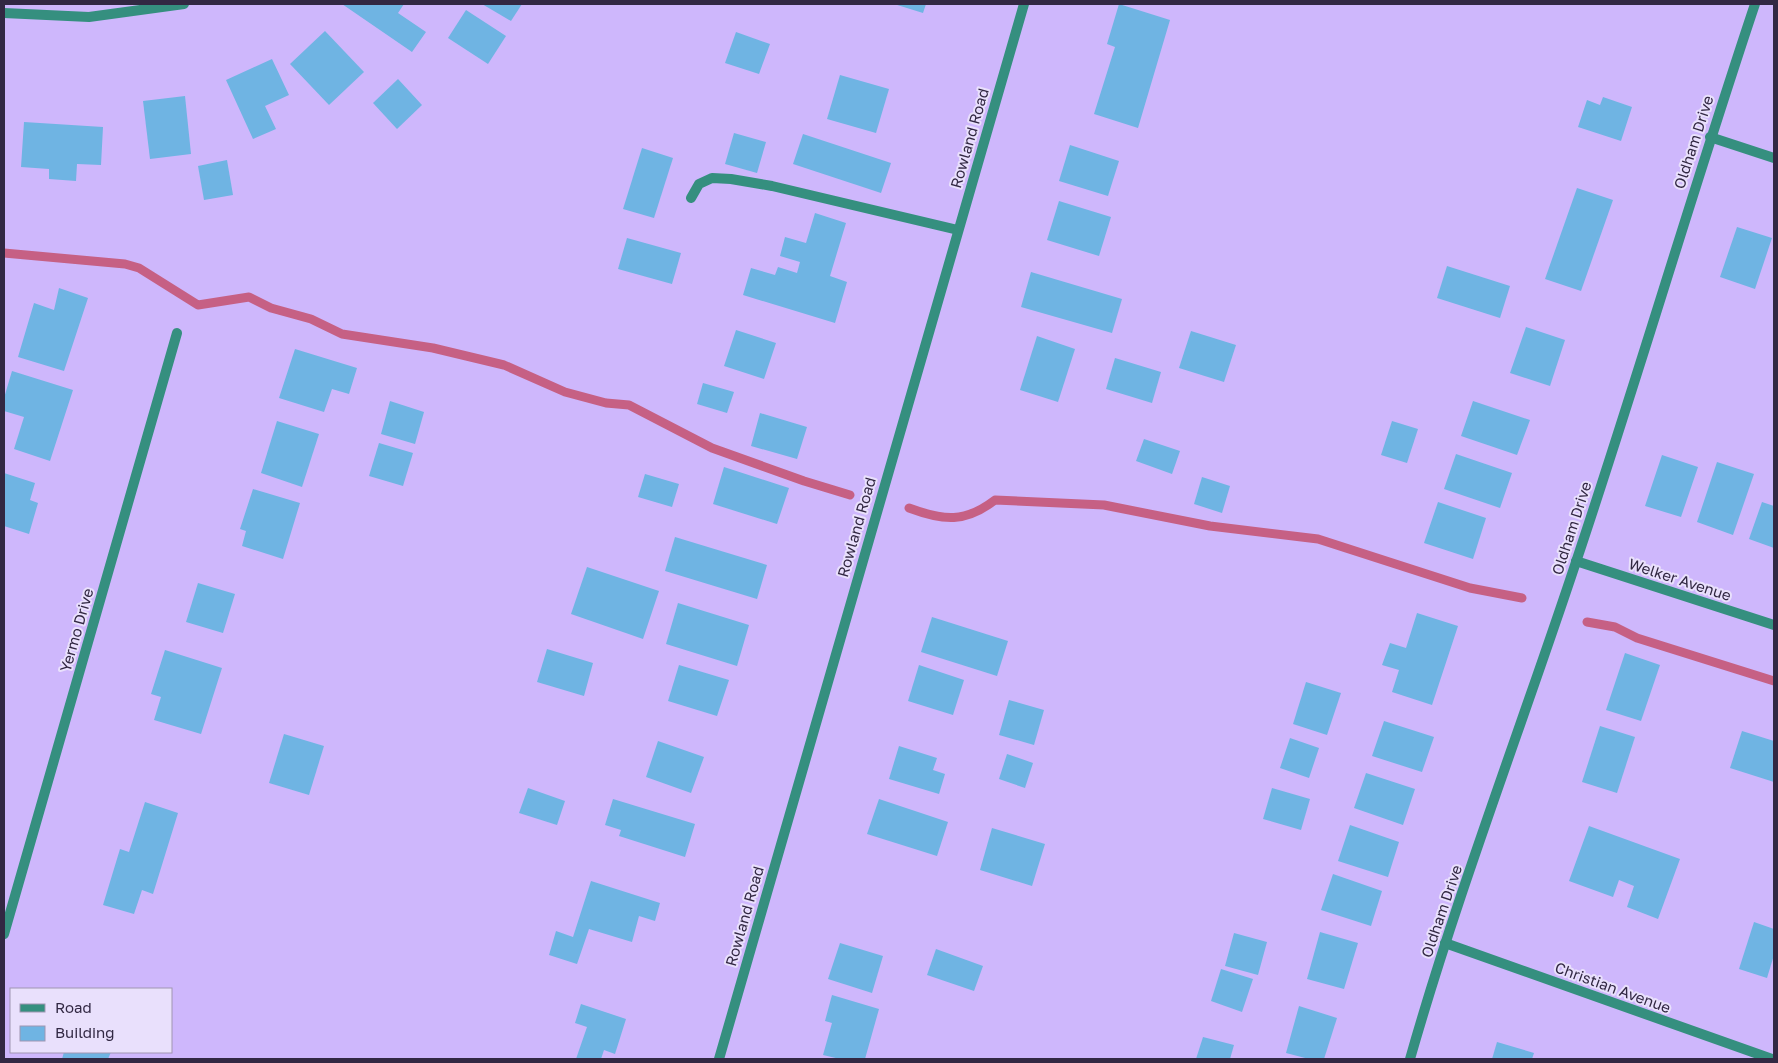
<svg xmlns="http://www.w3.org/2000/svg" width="1778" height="1063" font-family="'Golos Text',sans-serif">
<rect width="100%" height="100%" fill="#ceb7fc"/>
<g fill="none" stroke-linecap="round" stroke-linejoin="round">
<g stroke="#c66084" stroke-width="9">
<polyline points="4,253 125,264 139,268 198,305 249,297 271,308 311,319 342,334 433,348 504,365 565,392 606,403 629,405 712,448 804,481 850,495"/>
<path d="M909,508C944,521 965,523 995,500L1104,505L1210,526L1318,539L1470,588L1522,598"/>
<polyline points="1587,622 1615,627 1637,638 1774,681"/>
</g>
</g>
<g fill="#6fb4e3">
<polygon points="342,4 404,4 398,13 426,32 412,52"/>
<polygon points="482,4 522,4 511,21"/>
<polygon points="894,4 926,4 923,13"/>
<polygon points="1119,4 1170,20 1138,128 1094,114 1115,47 1107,44"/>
<polygon points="466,10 506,36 488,64 448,38"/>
<polygon points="325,31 364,72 329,105 290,64"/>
<polygon points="736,32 770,44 759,74 725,63"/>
<polygon points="272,59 289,95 265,106 276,129 253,139 226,80"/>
<polygon points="840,75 889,89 876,133 827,119"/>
<polygon points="398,79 422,105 397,129 373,103"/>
<polygon points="185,96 191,154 150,159 143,101"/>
<polygon points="1603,97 1632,107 1621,141 1578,127 1587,100 1600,105"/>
<polygon points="24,122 103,127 101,165 77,164 76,181 49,179 49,169 21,167"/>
<polygon points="734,133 766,142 757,173 725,164"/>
<polygon points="803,134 891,163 881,193 793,164"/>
<polygon points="1070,145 1119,161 1108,196 1059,181"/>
<polygon points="642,148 673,158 654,218 623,209"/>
<polygon points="227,160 233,195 204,200 198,166"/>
<polygon points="1577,188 1613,200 1581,291 1545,279"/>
<polygon points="1059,201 1111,217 1099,256 1047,240"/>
<polygon points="815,213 846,223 830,276 847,282 835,323 743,295 751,268 775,275 778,267 797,273 800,262 780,256 785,237 806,243"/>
<polygon points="1737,227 1772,238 1755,289 1720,277"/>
<polygon points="627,238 681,253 672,284 618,269"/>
<polygon points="1447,266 1510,286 1500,318 1437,298"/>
<polygon points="1031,272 1122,299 1112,333 1021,307"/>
<polygon points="59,288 88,298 64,371 18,357 34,303 54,310"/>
<polygon points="1526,327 1565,340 1550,386 1510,373"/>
<polygon points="736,330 776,343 764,379 724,366"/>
<polygon points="1191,331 1236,345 1224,382 1179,368"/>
<polygon points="1037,336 1075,349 1058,402 1020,390"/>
<polygon points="295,349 357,368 349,394 332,389 324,412 279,398"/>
<polygon points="1115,358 1161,372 1152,403 1106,389"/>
<polygon points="12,371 73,390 50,461 14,449 24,417 4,411 4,398"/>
<polygon points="703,383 734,392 727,413 697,404"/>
<polygon points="390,401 424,412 415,444 381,434"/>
<polygon points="1473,401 1530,420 1517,455 1461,436"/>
<polygon points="760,413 807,427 797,459 751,446"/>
<polygon points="277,421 319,434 302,487 261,473"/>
<polygon points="1392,421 1418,429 1407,463 1381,455"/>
<polygon points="1144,439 1180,451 1172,474 1136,461"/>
<polygon points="379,443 413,453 403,486 369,476"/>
<polygon points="1456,454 1512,473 1500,508 1444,489"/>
<polygon points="1662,455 1698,467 1681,517 1645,506"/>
<polygon points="1717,462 1754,474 1733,535 1697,522"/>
<polygon points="724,467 789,488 777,524 713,504"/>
<polygon points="4,473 35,483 30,500 38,503 29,534 4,526"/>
<polygon points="645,474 679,484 672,507 638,497"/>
<polygon points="1202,477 1230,486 1222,513 1194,504"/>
<polygon points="253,489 300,503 283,559 242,546 246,531 240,529"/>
<polygon points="1438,502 1486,518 1473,559 1424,543"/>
<polygon points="1762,502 1774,506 1774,548 1749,539"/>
<polygon points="675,537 767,565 757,599 665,571"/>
<polygon points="587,567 659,591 643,639 571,614"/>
<polygon points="198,583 235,594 223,633 186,622"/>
<polygon points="678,603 749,625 737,666 666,644"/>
<polygon points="1417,613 1458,626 1432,705 1392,692 1399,670 1382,665 1390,643 1406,648"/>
<polygon points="932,617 1008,641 997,676 921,652"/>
<polygon points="547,649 593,663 584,696 537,682"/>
<polygon points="165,650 222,668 201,734 154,720 161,697 151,694"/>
<polygon points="1625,653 1660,665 1641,721 1606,710"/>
<polygon points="679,665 729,680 717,716 668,701"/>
<polygon points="919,665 964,680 953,715 908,701"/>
<polygon points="1306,682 1341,693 1327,735 1293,724"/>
<polygon points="1009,700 1044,710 1034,745 999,735"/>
<polygon points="1384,721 1434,737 1422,772 1372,756"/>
<polygon points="1600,726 1635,737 1617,793 1582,782"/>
<polygon points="1742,731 1774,741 1774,782 1730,768"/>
<polygon points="284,734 324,746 309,795 269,783"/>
<polygon points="1290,738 1319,748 1309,778 1280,768"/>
<polygon points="658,741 704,757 691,793 646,777"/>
<polygon points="899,746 937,758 933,770 945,774 939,794 889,779"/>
<polygon points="1007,754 1033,763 1025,788 999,779"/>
<polygon points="1366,773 1415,789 1403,825 1354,808"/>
<polygon points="528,788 565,801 557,825 519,813"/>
<polygon points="1272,788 1310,799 1301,830 1263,819"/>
<polygon points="613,799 695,824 685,857 619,836 621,830 605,825"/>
<polygon points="879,799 948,822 937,856 867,834"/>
<polygon points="145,802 178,813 153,894 142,890 134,914 103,905 120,849 129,852"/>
<polygon points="1350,825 1399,842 1388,877 1338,861"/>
<polygon points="1589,826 1680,859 1658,919 1627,907 1634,886 1619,880 1613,897 1569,881"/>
<polygon points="992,828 1045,844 1032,886 980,870"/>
<polygon points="1333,874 1382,891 1371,926 1321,910"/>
<polygon points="591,881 660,903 655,921 639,916 632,942 589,929 577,964 549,955 556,931 573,937"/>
<polygon points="1754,922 1774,929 1774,955 1767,978 1739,969"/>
<polygon points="1320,932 1358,943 1344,989 1307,979"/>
<polygon points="1234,933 1267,942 1258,975 1225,966"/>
<polygon points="840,943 883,956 872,993 828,979"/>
<polygon points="936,949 983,966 974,991 927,975"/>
<polygon points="1221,969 1253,979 1242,1012 1211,1001"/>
<polygon points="832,995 879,1009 865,1059 840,1059 823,1055 832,1023 825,1021"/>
<polygon points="581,1004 626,1019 615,1054 604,1050 601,1059 576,1059 587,1027 575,1023"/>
<polygon points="1299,1006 1337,1018 1324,1059 1309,1059 1286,1053"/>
<polygon points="1203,1037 1234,1045 1230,1059 1196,1059"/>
<polygon points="1497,1042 1534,1053 1532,1059 1492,1059"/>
<polygon points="64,1052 111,1052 108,1059 62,1059"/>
</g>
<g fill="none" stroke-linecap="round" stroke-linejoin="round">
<polyline stroke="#358f7f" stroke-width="10" points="691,198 699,184 712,178 731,179 772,186 958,230"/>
<g stroke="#358f7f" stroke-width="10">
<polyline points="4,13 89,17 184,4"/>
<polyline points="1710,137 1774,158"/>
<polyline points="1576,561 1774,625"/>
<polyline points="4,934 177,333"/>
<polyline points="1445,943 1772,1059"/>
<polyline points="719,1059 1024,4"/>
<path d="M1410,1059C1458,891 1521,728 1576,562C1638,377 1693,189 1755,4"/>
</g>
</g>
<g text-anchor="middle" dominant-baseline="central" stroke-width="4" stroke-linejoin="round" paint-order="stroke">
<g font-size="15" fill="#322843" stroke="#e9e0fc">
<text transform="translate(969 138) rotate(-74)">Rowland Road</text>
<text transform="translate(1693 142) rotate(-72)">Oldham Drive</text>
<text transform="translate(856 527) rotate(-74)">Rowland Road</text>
<text transform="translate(1571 528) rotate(-72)">Oldham Drive</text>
<text transform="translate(1680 579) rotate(18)">Welker Avenue</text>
<text transform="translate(76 630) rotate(-74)">Yermo Drive</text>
<text transform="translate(1441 911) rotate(-71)">Oldham Drive</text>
<text transform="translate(744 916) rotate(-74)">Rowland Road</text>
<text transform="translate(1613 987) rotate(20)">Christian Avenue</text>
</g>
</g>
<rect width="1778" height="1063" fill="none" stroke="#322843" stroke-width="10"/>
<rect x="10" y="988" width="162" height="65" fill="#e9e0fc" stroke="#a096b2"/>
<rect x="20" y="1004" width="25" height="8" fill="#358f7f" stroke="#a096b2"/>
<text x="55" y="1013" font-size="15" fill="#322843">Road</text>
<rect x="20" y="1026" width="25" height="15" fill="#6fb4e3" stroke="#a096b2"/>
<text x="55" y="1038" font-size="15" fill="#322843">Building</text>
</svg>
